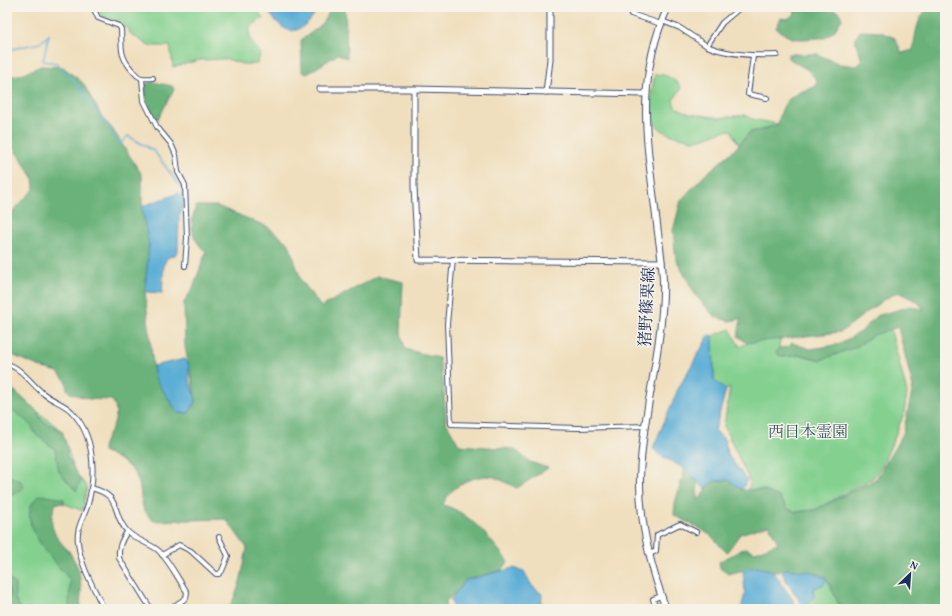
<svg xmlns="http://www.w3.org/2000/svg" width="952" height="616" font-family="'Gentium Book Plus','Noto Serif JP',serif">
<rect width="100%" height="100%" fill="#f7f3e8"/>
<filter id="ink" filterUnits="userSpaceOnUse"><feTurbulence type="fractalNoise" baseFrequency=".025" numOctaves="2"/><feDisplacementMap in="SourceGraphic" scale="8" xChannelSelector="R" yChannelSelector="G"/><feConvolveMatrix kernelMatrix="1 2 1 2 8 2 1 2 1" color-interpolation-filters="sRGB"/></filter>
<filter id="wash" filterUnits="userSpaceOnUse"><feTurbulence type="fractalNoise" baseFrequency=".012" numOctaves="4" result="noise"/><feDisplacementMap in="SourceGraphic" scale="16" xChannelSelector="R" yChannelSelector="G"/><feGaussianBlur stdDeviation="0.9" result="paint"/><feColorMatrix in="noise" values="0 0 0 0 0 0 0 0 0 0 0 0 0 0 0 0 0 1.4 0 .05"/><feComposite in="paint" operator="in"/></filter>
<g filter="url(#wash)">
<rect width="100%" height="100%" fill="#f0dfbe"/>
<g fill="#83d08f" stroke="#4f8076">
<path d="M96,7H255L263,18L250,27C248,40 252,44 261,53L257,64H242L227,59L200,60L173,67L170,46H149L130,33L128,28L103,17Z"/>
<path d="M655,74C667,74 673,79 681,86L680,91L673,100L675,107L689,113L719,118L745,115L752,119L778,124L762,130L750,132L739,145L731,130C718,130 707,140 693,140C687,139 680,137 675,136C643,127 650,100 655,74Z"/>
<polygon points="890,327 907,393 904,413 895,436 882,466 873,478 815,510 795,512 788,509 779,497 764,490 748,490 750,482 724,426 730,388 726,390 714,380 713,336 730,329 740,347 747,343 781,333 779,348 777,352 782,357 801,355 821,360 873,333"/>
<path d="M7,387L62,431L75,472L87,487L82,511C69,505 57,499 43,506L57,540L69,551L78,569L81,590L80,609H7Z"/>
<polygon points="827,579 841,609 796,609 805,607 814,597 813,589 824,584"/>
</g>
<g fill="#6ab27a" stroke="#42706c">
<polygon points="333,7 345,7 347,58 338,54 307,74 302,72 301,40 319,27"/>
<path d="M794,7H833L835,11L839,12L842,19L835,30L825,38C802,37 796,45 776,28L781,18L787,19L795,14Z"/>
<path d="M929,7H945V609H841L827,579L813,572L785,569L778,572L757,567L728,574L720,568L719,562L745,548L755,552L778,543L769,525L740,534L727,552C720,548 717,540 710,535C699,527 686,522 674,515L675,503L685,469L698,483L697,492L699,500C703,496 703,492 706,489C712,480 720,481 729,480L742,490H763L779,497L788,509L795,512L815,510L876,479L903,434L913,387L898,327L874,335L856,347L821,360L801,355L782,357L776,353L779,348L788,347L792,343L810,349L836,345L861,332L876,316L911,306L924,310L918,302L898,292L883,300L841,332L747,343L738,336L741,319L728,321L714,316L696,296L676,259L673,231L681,200L705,175L734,150L750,132L762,130L778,124C783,99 791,94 815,87L817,80L808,70L788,58V54H817L840,64L857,66L862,61L855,39L860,31L881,32L895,38L902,53L913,50C916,33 916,19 929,7Z"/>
<path d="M41,66L63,67L83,83L103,119L111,127L142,175V208L149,245L145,291L153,366L155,378L178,413H189L196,400L185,347L184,302L193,288L206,252C191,239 189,225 196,206H217L268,227L289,244L301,280L321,307L377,276L403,282L401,333L405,349L439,358L443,381L446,422L459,445L514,449L530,462L548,468L517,488C509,485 497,476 488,476C471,476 448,488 443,505C470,512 491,540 508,562L502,570L466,580L459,589L445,602L446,609H228C240,592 243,568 247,548L226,519L154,521C137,508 144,498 138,480C132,465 116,457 103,451C102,437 125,420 112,400L89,399L70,393L67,389L66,381L58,372L43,368L7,353V262L11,257L10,220L14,210L34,189L33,177L7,139V77L23,74Z"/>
<polygon points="153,82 172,86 174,89 158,119 154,118 146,100 145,84"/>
<polygon points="7,384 37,411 42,421 62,431 68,450 66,455 81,481 76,491 59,472 55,449 36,435 30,424 7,406"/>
<polygon points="7,475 21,481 24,487 17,493 7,497"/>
<path d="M40,495L64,499V503H56C41,537 69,542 78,569C80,575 81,584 81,591C81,598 79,602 82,609H71L69,606L70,580C55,561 9,518 40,495Z"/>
<polygon points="10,580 15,584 15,599 21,609 7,609 7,602 10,595 7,582"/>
</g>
<g fill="#5baed6" stroke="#3b6e9a">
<path d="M265,7H320C298,38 287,39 265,7Z"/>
<polygon points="179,193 184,198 181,214 179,216 178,251 175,255 167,258 164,264 162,293 147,292 145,291 149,245 142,208 143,206"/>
<polygon points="709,335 713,336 714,380 726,390 715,430 725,440 727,454 747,480 742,490 729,480 714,481 705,489 685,469 658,454 653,448 678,389"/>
<polygon points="185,359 189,365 189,379 196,400 189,413 178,413 155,378 153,366"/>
<polygon points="757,567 773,571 798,608 796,609 741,609 745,593 743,570"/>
<polygon points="513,568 524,571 532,586 542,594 541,609 453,609 451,599 466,580"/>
<polygon points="785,569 813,572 827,579 824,584 813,589 814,597 804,607 787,582 782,571"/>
</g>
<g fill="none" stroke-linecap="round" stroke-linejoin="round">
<g stroke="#5baed6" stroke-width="1.5">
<polyline points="49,35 43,61 57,63 82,90 84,96 91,102 96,113 109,127 120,144 128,136 154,151 183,190 182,198"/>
<polyline points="7,50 40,43 49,35"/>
</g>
</g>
</g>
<g filter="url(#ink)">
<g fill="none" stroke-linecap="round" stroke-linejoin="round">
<g stroke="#3b496c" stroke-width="6">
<g id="minor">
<path d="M93,7L98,18L119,26L121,29C122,48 119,55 132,70C139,79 142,79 153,78"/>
<polyline points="631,14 661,24"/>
<polyline points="662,21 680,28 707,46 722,23 741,7"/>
<path d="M707,46C728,55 754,56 777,55"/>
<polyline points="753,56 748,94 767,98"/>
<polyline points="142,79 144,101 157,127 171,144 176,155 178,172 185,185 187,238 185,266"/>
<polyline points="453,259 447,324 451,424 578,428 646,426"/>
<path d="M7,364C22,368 32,385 44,394C53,401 65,404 72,412C95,436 96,474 88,504C84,518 76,527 78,542C80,565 94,588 104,609"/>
<path d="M91,488C124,496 110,514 128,532C137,541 150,543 159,551C170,562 178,579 187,592L186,598L170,609"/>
<path d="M127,532C121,541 118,548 119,558L151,609"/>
<polyline points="650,554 656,551 657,535 680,524 696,532"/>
<polyline points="162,555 179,545 191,551 216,574 219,574 222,571 228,556 219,537"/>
<polyline points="656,609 653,599 661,596"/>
</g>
</g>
<g stroke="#3b496c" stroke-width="7">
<g id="tertiary">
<polyline points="320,89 414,89 645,94"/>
<polyline points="414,89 414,187 418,260 662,262"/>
<polyline points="546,92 550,60 550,7"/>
</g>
</g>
<g stroke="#3b496c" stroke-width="8">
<path id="secondary" d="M666,609C651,568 639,521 640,477C642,416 661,356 663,294C664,274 661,253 658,233C649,152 632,85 668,7"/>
</g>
<use href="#minor" stroke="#fff" stroke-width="4"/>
<use href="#tertiary" stroke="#fff" stroke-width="5"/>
<use href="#secondary" stroke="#fff" stroke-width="6"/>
</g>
</g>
<g text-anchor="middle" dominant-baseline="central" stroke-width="3" stroke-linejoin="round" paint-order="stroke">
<g font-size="16" fill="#1b2f5e" stroke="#f7f3e8">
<text transform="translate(646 307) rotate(-87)">猪野篠栗線</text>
</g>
<g font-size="16" fill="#35576a" stroke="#f7f3e8">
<text x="808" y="431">西日本霊園</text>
</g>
</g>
<rect width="952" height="616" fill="none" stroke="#f7f3e8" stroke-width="24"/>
<g transform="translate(910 574) rotate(25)" stroke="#f7f3e8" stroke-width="3" paint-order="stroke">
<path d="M0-3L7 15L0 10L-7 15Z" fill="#1b2f5e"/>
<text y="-6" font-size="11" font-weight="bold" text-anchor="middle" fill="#1b2f5e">N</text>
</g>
</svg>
